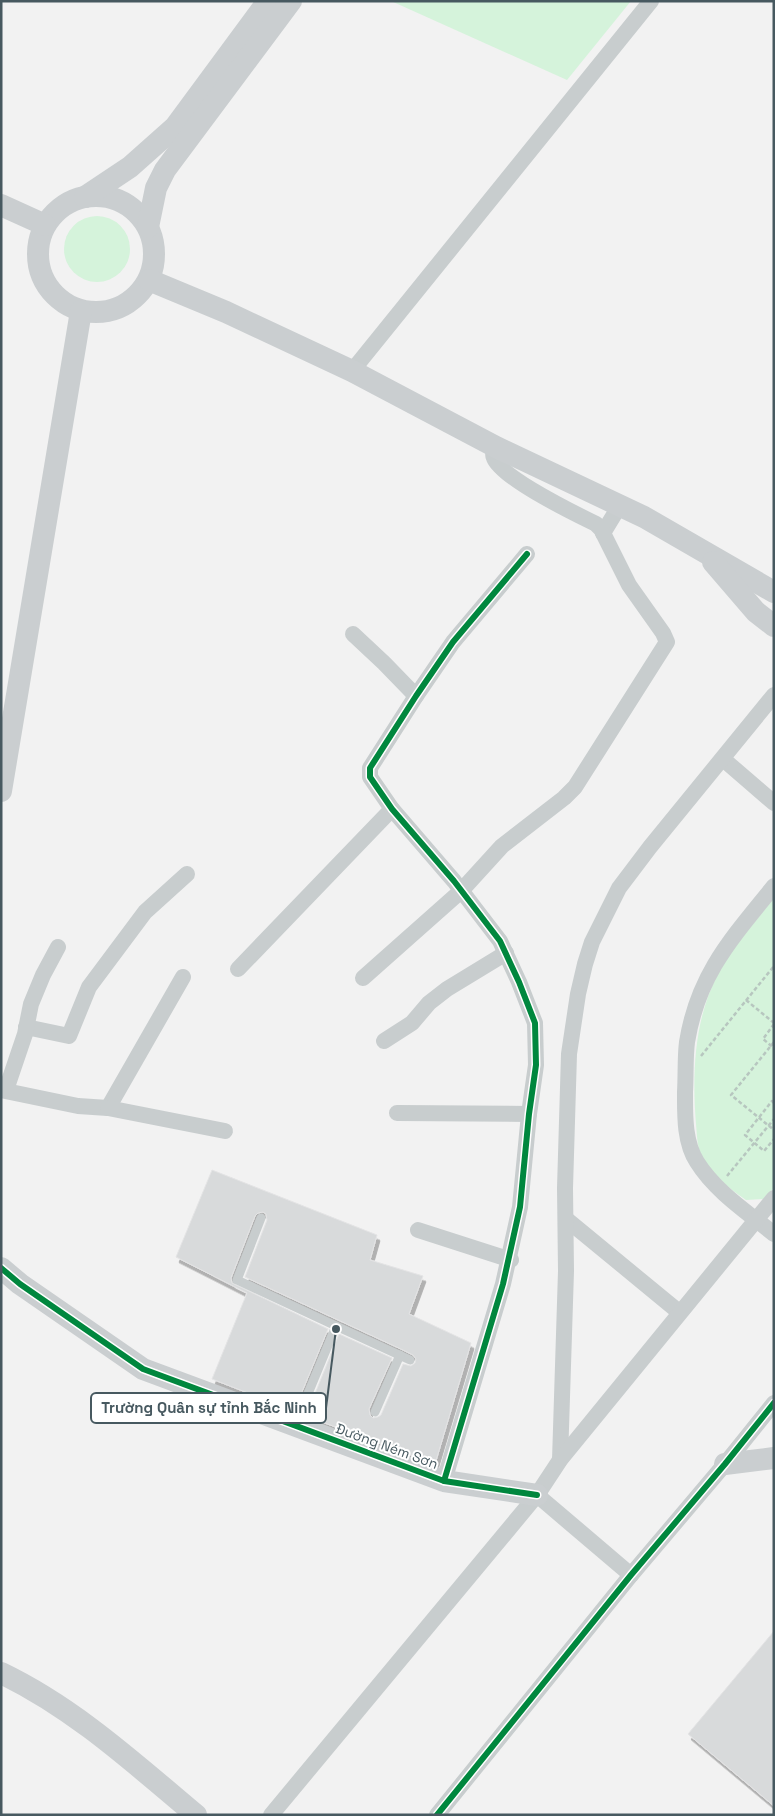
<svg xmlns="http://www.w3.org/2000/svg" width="775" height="1816" font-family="'Space Grotesk',sans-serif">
<defs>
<filter id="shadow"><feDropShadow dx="3" dy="5.5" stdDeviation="0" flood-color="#0004"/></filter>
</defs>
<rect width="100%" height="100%" fill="#f2f2f2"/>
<g fill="#d5f3db">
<polygon points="391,1 631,1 567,80"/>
<circle cx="97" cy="249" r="33"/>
<path d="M774,898V1188L763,1199L746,1200C728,1188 711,1173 701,1154C697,1146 697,1134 696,1124C692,1073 694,1018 719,972C734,945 755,922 774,898Z"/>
</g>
<g fill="#d8dadb" stroke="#e4e4e5" filter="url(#shadow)">
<polygon points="212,1170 377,1235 370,1260 423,1276 409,1314 471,1343 435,1464 306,1416 339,1334 392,1358 369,1409 370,1415 373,1418 378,1417 381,1415 403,1364 411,1366 415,1363 416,1359 413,1355 403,1350 245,1277 267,1220 266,1214 263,1212 258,1213 255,1216 231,1278 232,1283 328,1329 294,1411 212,1379 247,1293 176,1257"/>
<polygon points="774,1631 774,1806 688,1734"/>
</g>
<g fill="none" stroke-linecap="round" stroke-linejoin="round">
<g stroke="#b7c6bf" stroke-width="2.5" stroke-dasharray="4 2.5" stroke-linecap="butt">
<polyline points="746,1000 774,1023"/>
<polyline points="774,1024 763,1039 774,1048"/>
<polyline points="774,1042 731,1095 774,1130"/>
<polyline points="701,1056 774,966"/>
<polyline points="774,1103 772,1101 745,1135 764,1151 774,1139"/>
<polyline points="727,1176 774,1119"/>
</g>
<g stroke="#c8cdce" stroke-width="9">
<polyline points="261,1218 237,1280 336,1326 295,1425"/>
<polyline points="336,1326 410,1360"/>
<polyline points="375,1412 400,1355"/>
</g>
<g stroke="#c8cdce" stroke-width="16">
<polyline points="352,371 651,1"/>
<polyline points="603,533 620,505"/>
<polyline points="353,634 384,663 416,696"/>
<polyline points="723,759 774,803"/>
<path d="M774,886C732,938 698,974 687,1042C685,1058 686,1075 685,1092C685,1114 684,1142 697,1162C715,1191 747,1212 774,1234"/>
<polyline points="238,969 392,809"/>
<path d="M363,978L461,891L502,846L564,798L575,787L667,642L663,633L629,585L601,529L596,524C574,513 503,479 494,458C492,454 494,451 496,447"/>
<polyline points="26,1027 69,1036 89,987 145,912 187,874"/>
<polyline points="384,1041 412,1023 429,1003 447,989 506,953"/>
<polyline points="1,1090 78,1106 108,1108 183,977"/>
<polyline points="6,1090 25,1034 31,1004 43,975 58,947"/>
<polyline points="108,1108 225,1131"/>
<polyline points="397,1113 529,1114"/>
<polyline points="566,1219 679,1312"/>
<polyline points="418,1230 511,1260"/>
<polyline points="560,1460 566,1271 565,1188 569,1054 578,994 585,964 592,942 619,888 650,847 774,695"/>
<polyline points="444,1481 503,1284 520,1207 529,1114 536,1065 535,1023 519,982 500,941 454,881 392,809 370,777 370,768 416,696 453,642 527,554"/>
<polyline points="631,1575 537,1495 560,1460 774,1198"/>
<polyline points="271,1815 537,1495"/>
<polyline points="437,1815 631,1575 725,1464 774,1403"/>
</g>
<g stroke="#caced0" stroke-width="22">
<circle cx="96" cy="254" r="58"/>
<polyline points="85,197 130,167 175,127 268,1"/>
<polyline points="1,205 45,225"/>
<polyline points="148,227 156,188 165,170 291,1"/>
<polyline points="149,280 226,312 352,371 496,447 644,517 774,592"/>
<polyline points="713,562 756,612 774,626"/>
<polyline points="1,791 81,311"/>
<polyline points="1,1268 20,1284 143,1369 444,1481 537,1495"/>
<polyline points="725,1464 774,1458"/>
<path d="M1,1673C74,1708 134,1763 196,1815"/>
</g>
<g stroke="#fff" stroke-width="9">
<g id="cycleway">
<polyline points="1,1268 20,1284 143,1369 444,1481 537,1495"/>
<polyline points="444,1481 503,1284 520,1207 529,1114 536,1065 535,1023 519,982 500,941 454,881 392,809 370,777 370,768 416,696 453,642 527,554"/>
<polyline points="437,1815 631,1575 725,1464 774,1403"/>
</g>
</g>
<use href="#cycleway" stroke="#00873e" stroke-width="6"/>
</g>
<g text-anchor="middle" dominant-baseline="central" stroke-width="4" stroke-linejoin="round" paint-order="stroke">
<g font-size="14" fill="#475960" stroke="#fff">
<text transform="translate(387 1446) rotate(20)">Đường Ném Sơn</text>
</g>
</g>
<path fill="none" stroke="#475960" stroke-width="2" d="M336 1329L326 1408"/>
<circle fill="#475960" stroke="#fff" stroke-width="2" cx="336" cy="1329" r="5"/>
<rect fill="#fff" stroke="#475960" stroke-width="2" x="91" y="1393" width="235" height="30" rx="5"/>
<g font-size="15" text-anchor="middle" font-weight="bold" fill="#475960">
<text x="209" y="1413">Trường Quân sự tỉnh Bắc Ninh</text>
</g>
<rect width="775" height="1816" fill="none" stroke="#475960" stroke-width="5"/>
</svg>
